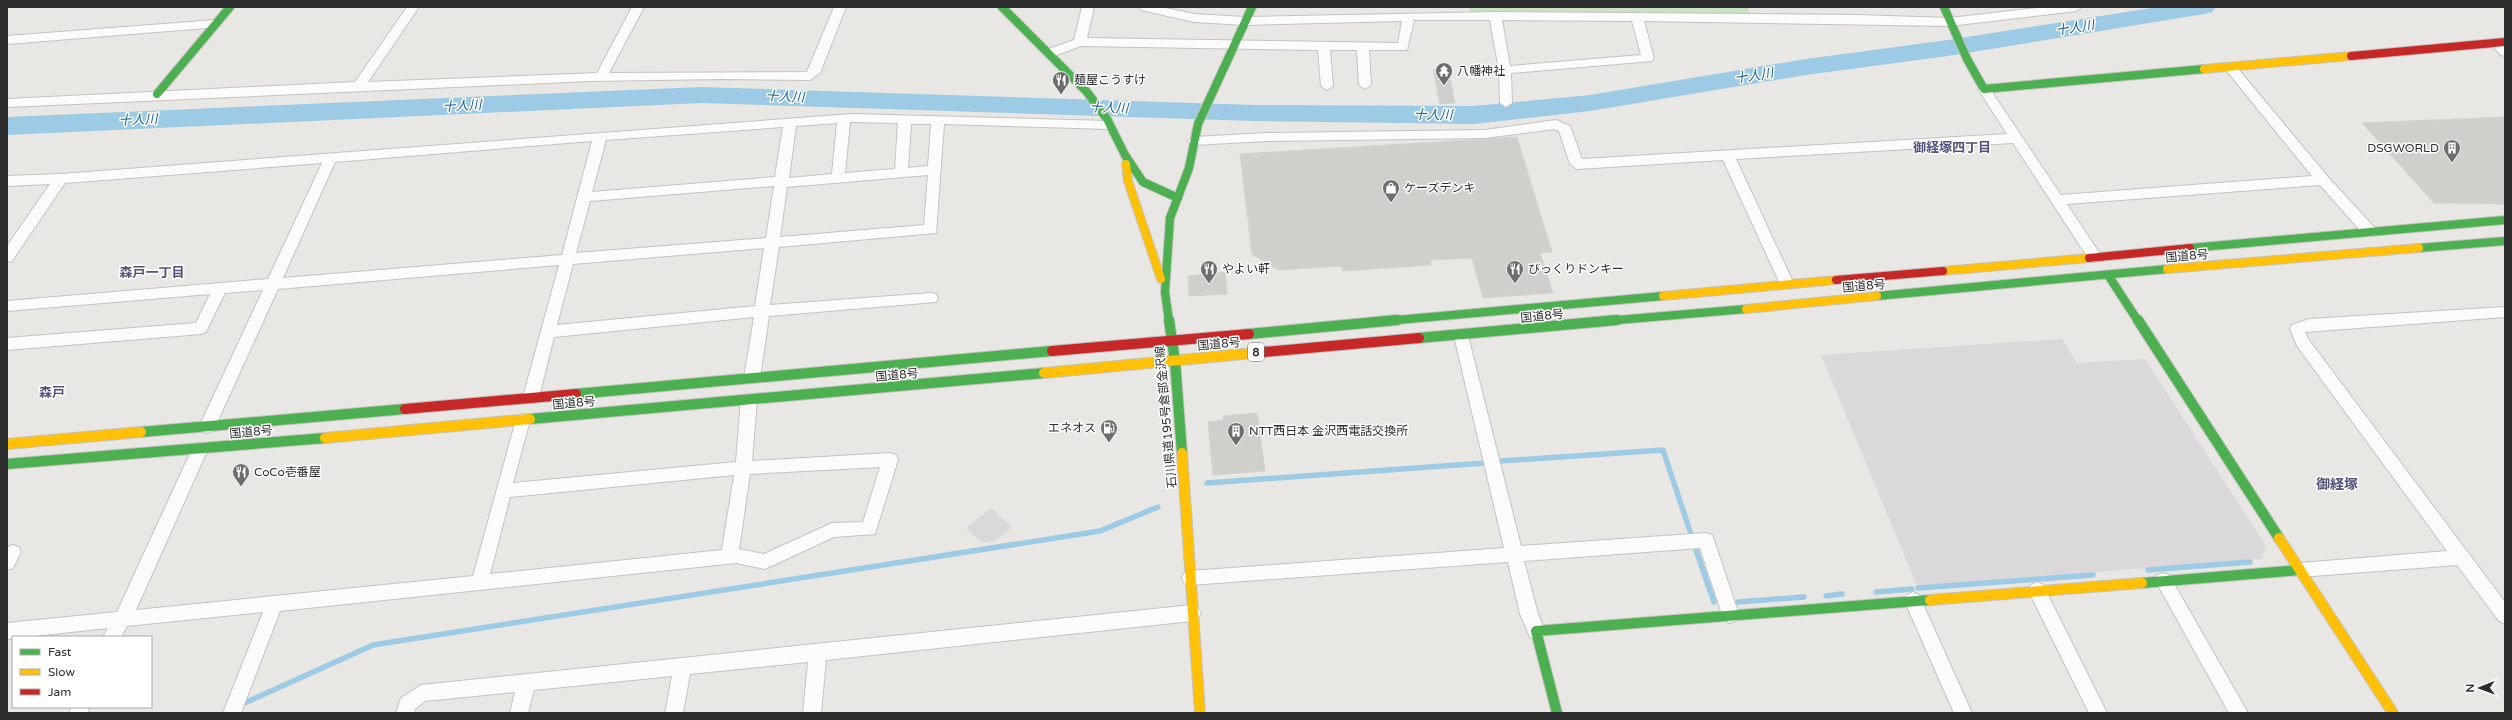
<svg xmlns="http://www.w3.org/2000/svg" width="2512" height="720" font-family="'Varela Round','Noto Sans JP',sans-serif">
<rect width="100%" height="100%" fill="#e9e7e3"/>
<g fill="#dad8da">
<polygon points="2062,339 2077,363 2145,359 2266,546 2261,559 1917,586 1821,355"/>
<polygon points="991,508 1012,527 995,541 982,543 966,528"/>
</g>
<polygon fill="#c9e2bf" points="1469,7 1748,7 1750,13 1470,13"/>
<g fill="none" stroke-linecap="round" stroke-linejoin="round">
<g stroke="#9dcae4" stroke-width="5.5">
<polyline points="1501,461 1663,450 1691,534"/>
<polyline points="1207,483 1485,463"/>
<polyline points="1696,550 1714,602"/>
<polyline points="2148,570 2250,562"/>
<polyline points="1918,588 2093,575"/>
<polyline points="1876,592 1912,589"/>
<polyline points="1826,596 1842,594"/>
<polyline points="1738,602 1804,597"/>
<polyline points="240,705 373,645 1100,531 1158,507"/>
</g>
<polygon fill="#9dcae4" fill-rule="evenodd" points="2158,7 2216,7 2212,12 2204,14 1948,56 1806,75 1590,111 1474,124 1254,121 702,103 7,135 7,117 702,87 1254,105 1474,106 1590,95 1806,59 1948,40"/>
</g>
<g fill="#d1cfcc" stroke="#d4d3cf">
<polygon points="1448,69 1455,103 1440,104 1433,70"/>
<polygon points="2505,117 2505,204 2434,203 2362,123"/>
<polygon points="1517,137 1552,252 1540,253 1553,293 1483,298 1472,258 1430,260 1431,265 1343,271 1342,266 1278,270 1252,254 1240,154"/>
<polygon points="1225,272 1227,294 1189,296 1188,276"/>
<polygon points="1256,413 1258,418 1265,471 1213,475 1208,422 1224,420 1223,416"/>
</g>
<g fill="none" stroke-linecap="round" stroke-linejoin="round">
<g stroke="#c4c3c2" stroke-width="2">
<g id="street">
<polygon points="407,7 419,7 368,82 597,73 632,7 644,7 609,73 807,72 834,7 846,7 820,73 810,80 722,79 590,81 7,107 7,99 355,82"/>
<path d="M1082,7H1094L1087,38L1398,43L1402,21L1245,25L1194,22L1141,10L1139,7H1161L1194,14L1245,17L1495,12L1857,15L1950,18L2045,7H2082L2076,11L1950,26L1644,21L1654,58L1652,61L1511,73L1512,103L1506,107L1500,103L1499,70L1490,20H1414L1407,50H1369L1371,85L1365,89L1359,85L1357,50H1330L1333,86L1327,90L1321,86L1318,50L1081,46L1054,56H1046L1044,53L1046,50L1074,40ZM1502,20L1632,21L1641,55L1510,66Z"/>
<polygon points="215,20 219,21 219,27 7,44 7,36"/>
<polygon points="2495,39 2505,45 2505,56 2501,55 2489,43"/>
<polygon points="2230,63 2234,64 2328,177 2375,228 2377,232 2375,236 2365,236 2320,185 2067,204 2102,257 2095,262 2090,261 2013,143 1736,159 1794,284 1792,288 1782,288 1780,284 1723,160 1577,169 1570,164 1559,131 1554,129 1485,138 1266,141 1194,145 1187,141 1194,137 1266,133 1485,130 1556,120 1570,126 1582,159 2007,134 1978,89 1984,85 1988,86 2061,195 2312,176 2226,70 2224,67 2226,64"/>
<path d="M852,114L1109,121L1115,125L1109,129L944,124L936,233L779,247L770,305L931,293L936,294L938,298L936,302L769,316L760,378L757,382H747L744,378L754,317L554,337L539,397L536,401L531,403L526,401L523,397L559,265L278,289L215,427L213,431L207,433L201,431L199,427L263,290L225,293L206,332L201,334L7,350V338L196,323L210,294L7,311V301L268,279L322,163L65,183L12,261L7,262V246L50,184L7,186V176L61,174ZM850,122L898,123L895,169L845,173ZM837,123L832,174L789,178L796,126ZM911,124H931L928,166L908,168ZM783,127L775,177L592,192L606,140ZM592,141L562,255L283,278L335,162ZM928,175L924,225L780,237L787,187ZM774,186L766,238L576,253L590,201ZM764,248L755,306L557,325L573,264Z"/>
<polygon points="2505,307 2505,317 2305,332 2309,340 2505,602 2505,624 2499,621 2457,565 2300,577 2294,575 2292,570 2294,565 2300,563 2447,551 2297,346 2290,329 2292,325 2309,319"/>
<polygon points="1461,330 1466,332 1468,336 1521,546 1706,533 1712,535 1714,540 1739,615 1736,620 1730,623 1724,620 1700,548 1524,561 1538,614 1545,631 1542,637 1536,639 1530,637 1520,614 1508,562 1190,585 1184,583 1182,578 1184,573 1190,571 1504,548 1454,336 1456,332"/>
<path d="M749,394L754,396L757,400L752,461L890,453L896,455L898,460L875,534L834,537L765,569L736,563L280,611L241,713H223L263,612L127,626L121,637H103L108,628L7,639V623L117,612L192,449L194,444L200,443L206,444L208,449L136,610L473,576L517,416L522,414L527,416L530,420L513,483L736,462L741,400L744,396ZM880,467L863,522L832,523L764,554L739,549L750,474ZM734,475L722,550L490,574L510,497Z"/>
<polygon points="13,545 19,547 21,552 13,568 7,570 7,547"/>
<polygon points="2163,573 2169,575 2248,713 2229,713 2155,580 2157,575"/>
<polygon points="2037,582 2043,585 2107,713 2089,713 2028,590 2031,585"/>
<polygon points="1913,592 1919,595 1972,713 1954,713 1904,600 1907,595"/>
<polygon points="1192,605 1198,608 1201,613 1198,618 1192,621 826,660 821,713 803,713 808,662 690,674 683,713 665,713 672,676 534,690 528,713 510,713 515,692 425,701 415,709 414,713 396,713 401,698 421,685"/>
<polygon points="72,707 90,707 87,713 69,713"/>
</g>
</g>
<g stroke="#c4c3c2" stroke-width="10">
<g id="fast-far1">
<polyline points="1002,7 1087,92 1107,119 1125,155 1143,182 1178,198"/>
<polyline points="1944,7 1967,59 1984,89 2204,69"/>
<polyline points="157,94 230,7"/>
<polyline points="2190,248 2505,220"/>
<polyline points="2419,248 2505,241"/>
<polyline points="2108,275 2138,321"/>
<polyline points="1877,296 2167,269"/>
<polyline points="1169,321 1165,292 1170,218 1189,168 1198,124 1252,7"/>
<polyline points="1386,321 1663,296"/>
<polyline points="1606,321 1746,309"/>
</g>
</g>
<g stroke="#c4c3c2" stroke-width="12">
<g id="fast">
<polyline points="1169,320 1175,361 1182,453"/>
<polyline points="2138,320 2279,538"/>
<polyline points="1249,334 1397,320"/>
<polyline points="1419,338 1617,320"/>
<polyline points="576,394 1052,351"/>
<polyline points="530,419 1044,373"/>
<polyline points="141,432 405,409"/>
<polyline points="7,464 325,438"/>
<polyline points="2142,583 2300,570"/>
<polyline points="1557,713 1536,631 1930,600"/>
</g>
</g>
<g stroke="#c4c3c2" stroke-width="10">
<g id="slow-far1">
<polyline points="2204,69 2351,56"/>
<polyline points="1126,164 1128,181 1161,279"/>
<polyline points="2167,269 2419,248"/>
<polyline points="1943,271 2089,258"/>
<polyline points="1663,296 1836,280"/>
<polyline points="1746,309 1877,296"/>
</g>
</g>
<g stroke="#c4c3c2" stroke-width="12">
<g id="slow">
<polyline points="1044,373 1264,352"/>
<polyline points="325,438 530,419"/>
<polyline points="7,444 141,432"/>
<polyline points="1182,453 1200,713"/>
<polyline points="2279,538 2393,713"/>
<polyline points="1930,600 2142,583"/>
</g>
</g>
<g stroke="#c4c3c2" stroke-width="10">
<g id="jam-far1">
<polyline points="2351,56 2505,42"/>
<polyline points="2089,258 2190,248"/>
<polyline points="1836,280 1943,271"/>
</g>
</g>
<g stroke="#c4c3c2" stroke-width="12">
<g id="jam">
<polyline points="1052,351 1249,334"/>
<polyline points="1264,352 1419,338"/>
<polyline points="405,409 576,394"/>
</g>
</g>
<use href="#street" fill="#fcfbfb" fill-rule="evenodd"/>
<use href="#fast-far1" stroke="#4caf50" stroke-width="8"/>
<use href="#fast" stroke="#4caf50" stroke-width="10"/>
<use href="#slow-far1" stroke="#ffc107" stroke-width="8"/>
<use href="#slow" stroke="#ffc107" stroke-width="10"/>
<use href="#jam-far1" stroke="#c62828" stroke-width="8"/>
<use href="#jam" stroke="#c62828" stroke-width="10"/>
</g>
<defs>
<g id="temple-pin" transform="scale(0.9)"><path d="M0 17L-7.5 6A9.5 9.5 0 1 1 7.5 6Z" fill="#6e6d6c" stroke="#fff"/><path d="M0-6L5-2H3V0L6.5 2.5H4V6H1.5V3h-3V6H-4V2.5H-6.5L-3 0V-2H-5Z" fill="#fff"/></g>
<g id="restaurant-pin" transform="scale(0.9)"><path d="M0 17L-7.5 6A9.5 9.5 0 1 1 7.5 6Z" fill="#6e6d6c" stroke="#fff"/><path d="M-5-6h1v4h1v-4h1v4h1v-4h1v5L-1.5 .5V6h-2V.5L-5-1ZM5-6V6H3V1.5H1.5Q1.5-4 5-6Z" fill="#fff"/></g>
<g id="building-pin" transform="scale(0.9)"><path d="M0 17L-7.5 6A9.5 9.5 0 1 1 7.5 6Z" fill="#6e6d6c" stroke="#fff"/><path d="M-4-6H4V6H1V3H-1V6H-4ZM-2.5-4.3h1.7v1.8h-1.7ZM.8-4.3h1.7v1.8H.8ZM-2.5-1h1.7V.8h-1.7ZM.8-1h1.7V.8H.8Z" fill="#fff"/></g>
<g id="shop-pin" transform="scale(0.9)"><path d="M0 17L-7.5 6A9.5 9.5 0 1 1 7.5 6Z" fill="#6e6d6c" stroke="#fff"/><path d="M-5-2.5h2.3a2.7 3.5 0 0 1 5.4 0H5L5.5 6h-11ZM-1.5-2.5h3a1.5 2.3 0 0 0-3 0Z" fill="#fff"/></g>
<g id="fuel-pin" transform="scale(0.9)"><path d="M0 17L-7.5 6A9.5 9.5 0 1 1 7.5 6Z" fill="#6e6d6c" stroke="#fff"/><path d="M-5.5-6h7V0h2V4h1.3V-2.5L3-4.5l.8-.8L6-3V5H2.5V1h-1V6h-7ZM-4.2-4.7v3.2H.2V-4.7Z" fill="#fff"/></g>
</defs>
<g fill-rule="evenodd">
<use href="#temple-pin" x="1444" y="71"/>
<use href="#restaurant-pin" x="1061" y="80"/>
<use href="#building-pin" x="2452" y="148"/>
<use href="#shop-pin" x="1391" y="188"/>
<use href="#restaurant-pin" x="1209" y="269"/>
<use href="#restaurant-pin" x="1515" y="269"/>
<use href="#fuel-pin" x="1109" y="428"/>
<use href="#building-pin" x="1236" y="431"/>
<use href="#restaurant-pin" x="241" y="472"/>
</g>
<g text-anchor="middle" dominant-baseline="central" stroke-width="3" stroke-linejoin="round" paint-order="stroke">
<rect fill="#fff" stroke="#6b6b6b" stroke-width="1" x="1248" y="343" width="16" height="18" rx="3"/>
<g font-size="11" font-weight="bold" fill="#2c2c2c">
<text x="1256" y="352">8</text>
</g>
<g font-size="12" fill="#2c2c2c" stroke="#fff" text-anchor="start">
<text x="1457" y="71">八幡神社</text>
<text x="1074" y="80">麺屋こうすけ</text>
<text x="2439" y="148" text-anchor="end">DSGWORLD</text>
<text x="1404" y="188">ケーズデンキ</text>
<text x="1222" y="269">やよい軒</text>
<text x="1528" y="269">びっくりドンキー</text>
<text x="1096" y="428" text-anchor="end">エネオス</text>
<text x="1249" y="431">NTT西日本 金沢西電話交換所</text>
<text x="254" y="472">CoCo壱番屋</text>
</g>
<g font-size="12" fill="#2c2c2c" stroke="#fff">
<text transform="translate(2187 256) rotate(-5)">国道8号</text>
<text transform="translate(1864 286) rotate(-5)">国道8号</text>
<text transform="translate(1542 316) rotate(-6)">国道8号</text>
<text transform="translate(1219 344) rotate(-5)">国道8号</text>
<text transform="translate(897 375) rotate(-5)">国道8号</text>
<text transform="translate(574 403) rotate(-5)">国道8号</text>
<text transform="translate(1166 417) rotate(-95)">石川県道195号倉部金沢線</text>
<text transform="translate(251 432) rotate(-5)">国道8号</text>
</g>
<g font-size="13" font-style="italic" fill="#195c93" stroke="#fff">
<text transform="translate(2075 28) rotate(-9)">十人川</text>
<text transform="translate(1754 76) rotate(-9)">十人川</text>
<text transform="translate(785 97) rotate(2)">十人川</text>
<text transform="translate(462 106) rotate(-3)">十人川</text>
<text transform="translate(1109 108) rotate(2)">十人川</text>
<text transform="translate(1433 115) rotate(1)">十人川</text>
<text transform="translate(138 120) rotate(-3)">十人川</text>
</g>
<g font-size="13" font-weight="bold" fill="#505379" stroke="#fff">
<text x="1952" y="148">御経塚四丁目</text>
<text x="152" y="273">森戸一丁目</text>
<text x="52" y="393">森戸</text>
</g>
<g font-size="14" font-weight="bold" fill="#505379" stroke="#fff">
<text x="2337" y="484">御経塚</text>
</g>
</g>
<rect width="2512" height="720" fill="none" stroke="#2c2c2c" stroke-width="16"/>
<rect x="12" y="636" width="140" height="72" fill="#ffffff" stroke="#ababab"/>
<rect x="20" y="649" width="20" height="6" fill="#4caf50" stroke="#ababab"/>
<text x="48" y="656" font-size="12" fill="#2c2c2c">Fast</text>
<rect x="20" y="669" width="20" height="6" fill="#ffc107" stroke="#ababab"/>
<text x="48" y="676" font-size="12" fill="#2c2c2c">Slow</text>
<rect x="20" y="689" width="20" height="6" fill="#c62828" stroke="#ababab"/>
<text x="48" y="696" font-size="12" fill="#2c2c2c">Jam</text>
<g transform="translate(2480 688) rotate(269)" stroke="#ffffff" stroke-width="3" paint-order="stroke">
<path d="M0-3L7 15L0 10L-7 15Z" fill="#2c2c2c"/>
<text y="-6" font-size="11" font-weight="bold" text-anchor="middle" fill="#2c2c2c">N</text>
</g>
</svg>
